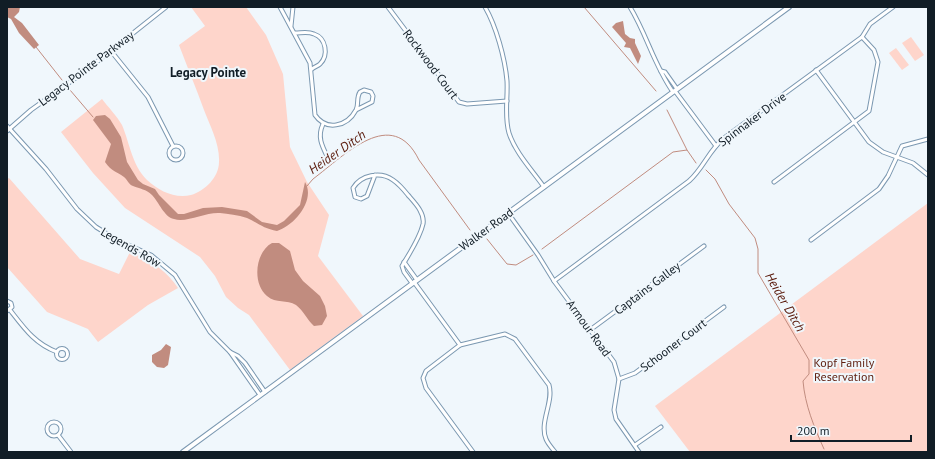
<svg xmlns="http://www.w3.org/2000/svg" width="935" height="459" font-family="'PT Sans',sans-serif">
<rect width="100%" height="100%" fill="#f0f7fc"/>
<g fill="#fed5cb">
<path d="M191,7H246L266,35L283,74L290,147L307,182L329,215L318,256L363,316L290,370L249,315L238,308L226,297L215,276L200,257L125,208L93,173L61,132L102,99C108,107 117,116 122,125C130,144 132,165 147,180C159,191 175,199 191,195C205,191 219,177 219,162C220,144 210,126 204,110C196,88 187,66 179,45L205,26Z"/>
<polygon points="911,37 924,55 915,61 902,43"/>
<polygon points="896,48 909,65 902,70 889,53"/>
<path d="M9,178L80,259L119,274L130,252C150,260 166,270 178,288L148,305L98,342L88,329L47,312L7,267V179Z"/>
<polygon points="928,203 928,452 690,452 655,406"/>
</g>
<g fill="#c18c7f">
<polygon points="7,7 20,7 19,12 14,17 22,23 39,45 34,49 19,33 11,19 7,17"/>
<polygon points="623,21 625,34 630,38 635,39 635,43 641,56 638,64 630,48 624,47 626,43 612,27 616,23"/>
<path d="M105,115L110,119L121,137L127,162L138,180L143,184L155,189L159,195L178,214H184L203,208L222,207L247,211L262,222L277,225L284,221L300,205L305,182C316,200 294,226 277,231C264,229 258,223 247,218C238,215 228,214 220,213C205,212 187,223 174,219C164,217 159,202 152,195C146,189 140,189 133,186C128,184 128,180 124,177C116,171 112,172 105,162L111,144L93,120L96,116Z"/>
<path d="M272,243H279L290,251L295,270L303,281L320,296L325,306L327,316L322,325L314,326C307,320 304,311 296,305C287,299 276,304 267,296C252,284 255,252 272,243Z"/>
<polygon points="166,344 171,347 168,365 164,368 157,367 152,362 152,355 161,350"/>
</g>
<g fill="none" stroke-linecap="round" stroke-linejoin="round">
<g stroke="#c18c7f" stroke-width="1">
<polyline points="584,7 656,91"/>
<polyline points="36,47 62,80"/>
<polyline points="70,90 93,117"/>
<polyline points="667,110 687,150"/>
<path d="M706,170L715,179L729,204L755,238L758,249V273L809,360V374L803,381C805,405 814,427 824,449"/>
<path d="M307,186L313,179C345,155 392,105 419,160L470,230"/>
<polyline points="487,239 507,264 516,265 533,255"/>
<polyline points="542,249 673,152 687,150 696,163"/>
</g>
<g stroke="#7b98b1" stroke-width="5">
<g id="minor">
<path d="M280,7L310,63L315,115C326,131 347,127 356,110C359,105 356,98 360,92L364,90L371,92L373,96L372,102L356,110"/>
<polyline points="388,7 459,102 467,104 507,101"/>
<path d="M485,7C496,26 505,58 507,81C508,98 504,116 509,133C515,152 532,170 544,187"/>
<path d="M630,7C647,35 654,65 673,92"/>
<polyline points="291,26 293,7"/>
<path d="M295,33C301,33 308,31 314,34C326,38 329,55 320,64C318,66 314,67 312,69"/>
<polyline points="111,51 148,97 173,146"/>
<polyline points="816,70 869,142 883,152 913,163 928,175"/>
<polyline points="661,71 665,72 677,89"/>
<polyline points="675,91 716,146"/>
<path d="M323,124C317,137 322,146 328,158L332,155"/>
<polyline points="7,126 46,169 77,209 96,227 117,240 151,255 175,275 210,332 230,352 238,356 245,363 265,392"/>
<polyline points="7,131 31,110 84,72 166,7"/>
<circle cx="176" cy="153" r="7"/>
<path d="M375,175L367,196L361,199L355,197L353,188C361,175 380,171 393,180C399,184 404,190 408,195C415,203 425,213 423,224C420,238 409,254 402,266L404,272L412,283"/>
<polyline points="774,182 869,111 878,62 874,50 862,37 870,24 893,7"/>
<polyline points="508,213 538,255 554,281 614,362 619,379 614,410 616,419 639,452"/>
<polyline points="811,240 879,189 888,176 902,146 928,139"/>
<polyline points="404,262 417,280"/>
<path d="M554,281L689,181C703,169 709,150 724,138L862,37"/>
<polyline points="414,282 460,345"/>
<polyline points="7,301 11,303 12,307 7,311"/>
<path d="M10,310C24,328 35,344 57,352"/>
<polyline points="590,330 704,246"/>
<circle cx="62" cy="354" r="5.5"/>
<polyline points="230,352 260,395"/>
<polyline points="619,379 635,373 724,307"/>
<circle cx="54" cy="429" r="7"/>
<polyline points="58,435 71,452"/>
<polyline points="635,445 661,427"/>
<path d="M473,452L426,388L423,378L426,371L460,345L505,334L515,339L549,385C554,402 539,422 546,439C548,444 552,448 555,452"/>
</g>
</g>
<g stroke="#7b98b1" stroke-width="6">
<polyline id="tertiary" points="183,452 789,7"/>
</g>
<use href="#minor" stroke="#fff" stroke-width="3"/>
<use href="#tertiary" stroke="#fff" stroke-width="4"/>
</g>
<g text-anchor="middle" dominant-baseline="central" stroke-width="4" stroke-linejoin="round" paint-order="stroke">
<g font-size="12" fill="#111d26" stroke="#f0f7fc">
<text transform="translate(431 64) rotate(53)">Rockwood Court</text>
<text transform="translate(86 68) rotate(-37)">Legacy Pointe Parkway</text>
<text transform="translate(752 119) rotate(-37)">Spinnaker Drive</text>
<text transform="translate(486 229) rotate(-36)">Walker Road</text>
<text transform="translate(131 247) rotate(30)">Legends Row</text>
<text transform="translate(647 288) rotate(-37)">Captains Galley</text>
<text transform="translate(589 328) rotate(54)">Armour Road</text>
<text transform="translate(673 345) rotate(-37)">Schooner Court</text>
</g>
<g font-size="12" fill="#5e1d0e" stroke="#f0f7fc">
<text x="844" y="362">Kopf Family<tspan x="844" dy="14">Reservation</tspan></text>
</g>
<g font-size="13" font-weight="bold" fill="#111d26" stroke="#f0f7fc">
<text x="208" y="72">Legacy Pointe</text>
</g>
<g font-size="13" font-style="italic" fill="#581708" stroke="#f0f7fc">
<text transform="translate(337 152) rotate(-35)">Heider Ditch</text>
<text transform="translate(785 302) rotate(60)">Heider Ditch</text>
</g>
</g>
<rect width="935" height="459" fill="none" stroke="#111d26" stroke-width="16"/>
<path d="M791 435v6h120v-6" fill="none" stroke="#111d26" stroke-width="2"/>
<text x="797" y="435" font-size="12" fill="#111d26" stroke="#f0f7fc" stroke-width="3" paint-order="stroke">200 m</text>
</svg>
